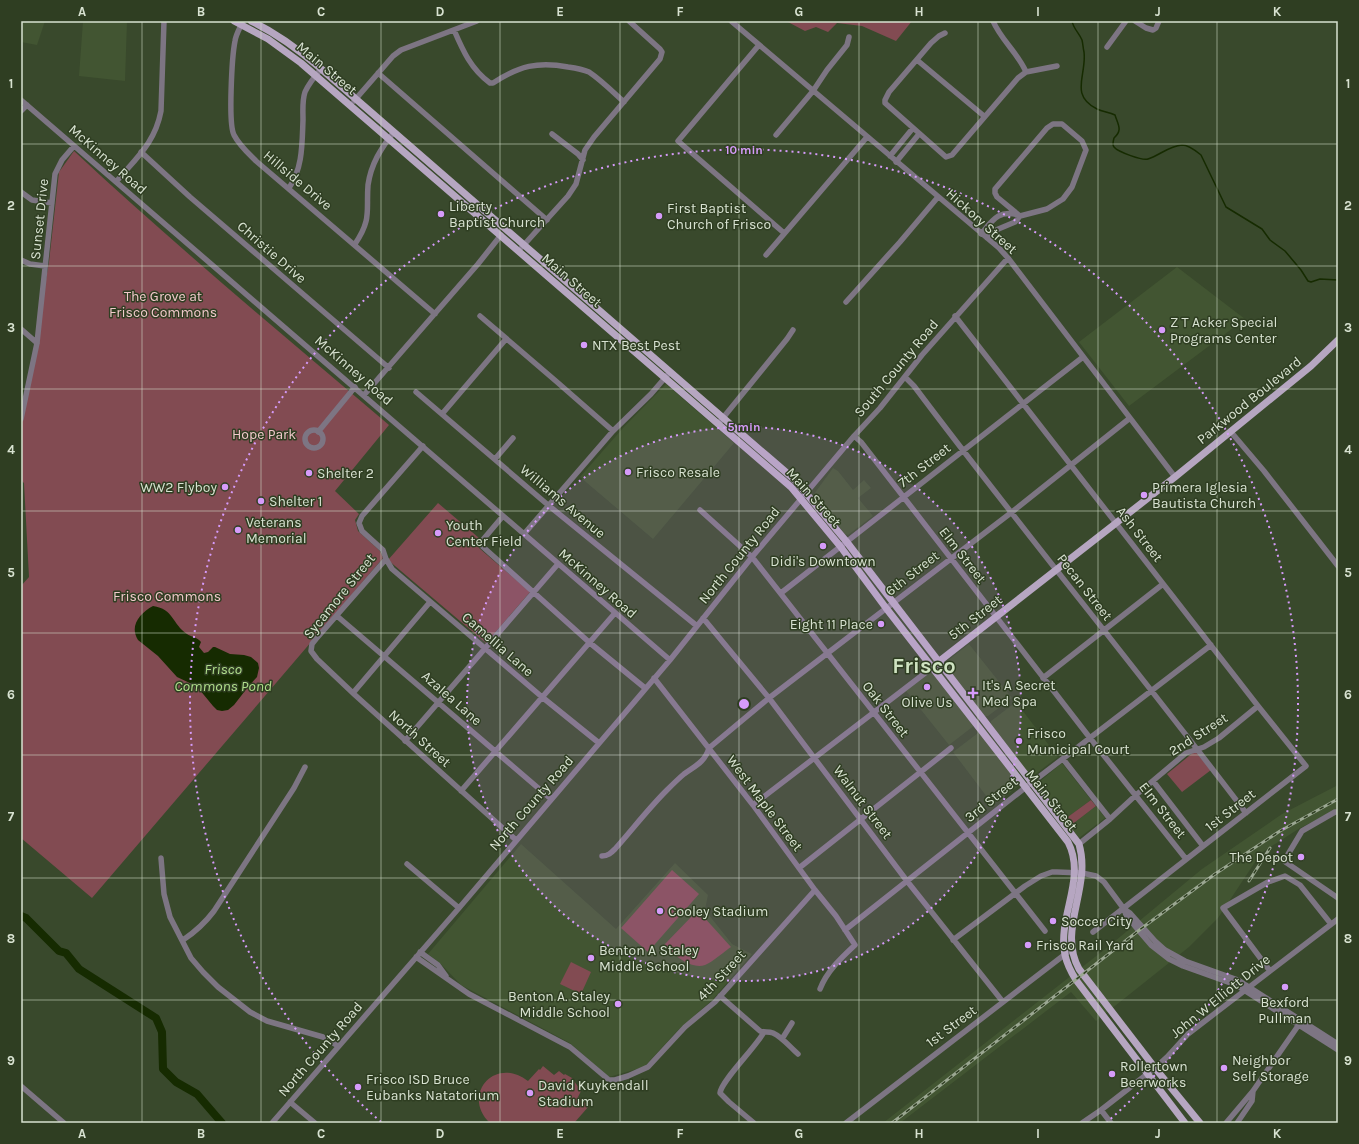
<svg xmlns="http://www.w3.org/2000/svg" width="1359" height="1144" font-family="Karla,sans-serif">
  <rect width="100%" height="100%" fill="#39492c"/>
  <path fill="#425532" d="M21,21H45L37,45L21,42Z
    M83,21H127L125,81L79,76Z
    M1177,267L1245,319L1129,406L1079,342Z
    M666,384L734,443L653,539L580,477L623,428Z
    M833,468L838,471L853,490L864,480L871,488L858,498L873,516L848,535L845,534L814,494Z
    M969,644L1012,698L988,716H984L945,665L946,662Z
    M930,673L935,674L975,725L949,745L906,691Z
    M1016,702L1058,757L1033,776H1030L991,726V721Z
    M978,733H980L1020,785L993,805L953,752Z
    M1062,763L1091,800L1065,819L1038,783Z
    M1338,785V809L1300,828L1261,853L1218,918L1189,947L1096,1021L1071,992L900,1123H883L1109,946L1202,869L1282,814Z
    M1096,806L1105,818L1079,838L1070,826Z
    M521,844L616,929L675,863L708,895L705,910L732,944L752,954L713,999L678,1030L644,1067L609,1077L570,1043L461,985L440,963L428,954Z"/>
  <path fill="#824b52" d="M786,21H912L896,41L862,26L837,23L828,32L816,27L805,31Z
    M74,151C176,246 283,335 389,425L335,491L359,514L355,520L358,531L380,551L383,558L92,898L21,838V586L29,577L24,483L21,480V421L49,262L59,172Z
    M438,503L479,538V548L530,592L486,643L388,560Z
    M1195,751L1211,770L1182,792L1167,774Z
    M1091,800L1096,806L1070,826L1065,819Z
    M672,870L699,894L648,952L621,928Z
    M694,914L702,915L731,947C725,951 711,963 705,965C691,970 673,954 664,945Z
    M571,962L591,972L581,994L560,984Z
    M543,1066L554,1075L559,1071L564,1075L565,1074L572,1078L581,1091L578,1097L589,1106L575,1122L576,1123H490C461,1096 494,1055 528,1081L539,1069L540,1070Z"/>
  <path fill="#162b01" d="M153,606C174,609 172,624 187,634C191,637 197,637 201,642L199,647L204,653L208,652L213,647H215L230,654L244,655L251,657L258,663L259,668L257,677L248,687L234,705L228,710L222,711L217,710L213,706L199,689L194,685L177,677L158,656L138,640C129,626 140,613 153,606Z"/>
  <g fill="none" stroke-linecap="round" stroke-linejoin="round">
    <path stroke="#162b01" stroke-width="1.5" d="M1072,21C1073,28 1079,33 1082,40C1083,44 1083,48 1084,52C1087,75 1069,95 1097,109C1103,112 1109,112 1115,115C1118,125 1123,130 1114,138C1113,142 1112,145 1114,147C1118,152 1143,161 1148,159C1160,155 1169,146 1182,145C1189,145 1196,151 1201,155L1226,207L1262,229L1270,240L1285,251L1301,270L1308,281L1311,282L1320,279L1338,280"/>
    <path stroke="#162b01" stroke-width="8" d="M21,916L26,918L59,951L66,953L79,969L156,1018L162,1032L163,1069L176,1082L197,1094L222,1123"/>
    <path stroke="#7d7583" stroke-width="5.5" d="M243,21C240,28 236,34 235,41C232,56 228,124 234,135C239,145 248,153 256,161L435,314
      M731,21L999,248L1008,258L1175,477
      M993,21C1001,40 1018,53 1026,72
      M1135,21L1146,28L1153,30L1156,28L1159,21
      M454,30C463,51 471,69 490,83H493C519,66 538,61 568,67C575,68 582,69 589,72C601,80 613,92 624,102
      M945,33L939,36L931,43L889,92L885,100V103L946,157L952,155L1018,78L1026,72L1057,66
      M759,45L678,141L784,233
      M1107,47L1126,21
      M917,60L984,116
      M378,73L547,220
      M21,100L670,660
      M354,101L393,56L401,50L477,21
      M21,111L27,105
      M552,134L578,154L583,160
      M776,135L813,91L827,70L847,45L849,37
      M141,152L190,197L389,368
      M890,156L913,128
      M896,162L919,134
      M116,182C136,158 155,143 161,111L164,21
      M289,188C303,168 302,143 303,120C303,110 302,101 305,92C309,83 315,76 321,69
      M21,192L32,200L52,203
      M981,234C992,221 999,209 1018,215
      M987,238L996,230L1015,222L1020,216L1047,209L1063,199L1072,187L1086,150L1082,141L1062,124H1053L1047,128L995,189V193L997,197L1020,216
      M355,244C372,219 366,211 368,185C371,164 381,148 394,132
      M522,247L568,196L576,184L585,150L594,137L660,59L662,52L660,49L629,21
      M766,255L867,137
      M21,260L30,264L45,266
      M846,302L900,242L938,197
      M480,316L557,382L613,431
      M955,316L1258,706L1306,766L1093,932
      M21,329L37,343
      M905,377L914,386C1022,530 1137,669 1246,813
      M416,392L548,505L697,626
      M364,395L478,264L501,235
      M442,414L506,339
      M21,419L37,343L55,174L62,160L74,146
      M718,424L787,339L793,330
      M305 439a9 9 0 1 1 18 0a9 9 0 1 1-18 0Z
      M318,432L355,387
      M1231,432L1264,471L1338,566
      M854,436L861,442L1090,738L1186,859
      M423,446L362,516L359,523L362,531L383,550L386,559L316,639L312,644L311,651L317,659L355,695L516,840
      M495,459L513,438
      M700,510L752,557L1045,931
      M503,516L481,542L482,546L590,643L645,688
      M524,534L613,431L651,394L670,372
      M386,559L392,569L542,697L599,743
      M781,593L1083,357
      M337,616L551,799
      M703,618L769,698L907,881L1003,1002
      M654,678L753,805L815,890L836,916L855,945C841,958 827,971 820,989
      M1043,678L1163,584
      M353,693L430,602
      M405,741L558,564
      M1063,759L1110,819
      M1153,781L1203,846
      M461,791L615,613
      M753,805L933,667
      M1338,812H1335L1302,831L1284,861L1338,898
      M1079,844L1110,819L1136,795L1186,753L1204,747L1219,738L1258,706
      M602,856C608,856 611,853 615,849C632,830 648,809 666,791C672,785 678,779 684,774C695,766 705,762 709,748L769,698L1012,512L1130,418
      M161,858L164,894L170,917L191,958L203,972L218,987L250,1012L267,1021L323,1037L338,1046
      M407,864L459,908
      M799,868L951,748
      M1124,909L1126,915L1139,931L1151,945L1169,959L1183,966L1236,985L1338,1050
      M845,930L1026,787L1211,645
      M183,940C195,932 205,923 214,911L294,788L305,767
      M953,940L1025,886L1041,876L1052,872H1057L1082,873L1096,876L1104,882L1124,909L1130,913L1155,941L1165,950L1185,961L1238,980L1338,1044
      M420,952L438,965L446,976
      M416,957L469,994L570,1047L609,1080H615L628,1076L648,1067L685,1027L715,1002L815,890
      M1270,971L1223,908L1268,882L1285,876L1300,885L1331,924
      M720,996L760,1031C765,1033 768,1031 773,1033C782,1037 790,1047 798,1054
      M782,1039L792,1023
      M21,1086L64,1123
      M290,1102L315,1123
      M1101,1110L1111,1123
      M272,1123L459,908L670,660L752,557L854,436L880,408L922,355L1008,258
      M754,1123L729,1102L720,1093C721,1081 756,1047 764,1032
      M846,1123L1068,952
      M1082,1123L1101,1110L1155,1068L1167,1057L1188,1034L1338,919
      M1226,1123L1253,1091L1300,1023
      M1237,1123L1252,1101L1253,1091"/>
    <path stroke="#b6a6c1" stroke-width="7" d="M234,21L268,39L301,63L791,487L840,546L886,608L1068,842C1087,879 1057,916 1065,955C1067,964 1071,972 1076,980L1185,1123
      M251,21C276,33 298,49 319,67L766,455L795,480L846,541L1079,844C1092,888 1057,929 1079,969L1155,1068L1200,1123
      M937,663L1175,477L1311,366L1338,340"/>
    <g stroke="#9ba792" stroke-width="3">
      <path id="rail" d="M1249,881L1270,848
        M892,1123L1142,928L1215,874L1280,831L1338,799"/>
    </g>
    <use href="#rail" stroke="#2f3e22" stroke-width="1.5" stroke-dasharray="4.5" stroke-linecap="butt"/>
  </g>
  <path fill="none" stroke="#d8e2d1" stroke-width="1" stroke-opacity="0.55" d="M142,21V1123M261,21V1123M381,21V1123M500,21V1123M620,21V1123M739,21V1123M859,21V1123M978,21V1123M1098,21V1123M1217,21V1123M21,144H1338M21,266H1338M21,389H1338M21,511H1338M21,633H1338M21,755H1338M21,878H1338M21,1000H1338"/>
  <circle cx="744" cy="704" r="277" fill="#d69bfa" fill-opacity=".12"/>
  <g fill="none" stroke="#d69bfa" stroke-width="2" stroke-dasharray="2 4">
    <circle cx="744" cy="704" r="277"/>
    <path d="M381 1122A554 554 0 1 1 1107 1122"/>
  </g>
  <g fill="#d69bfa" stroke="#2f3e22" stroke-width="1.5">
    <circle cx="441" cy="214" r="4"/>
    <circle cx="659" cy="216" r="4"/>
    <circle cx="1162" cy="330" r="4"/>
    <circle cx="584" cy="345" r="4"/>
    <circle cx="628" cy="472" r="4"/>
    <circle cx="309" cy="473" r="4"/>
    <circle cx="225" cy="487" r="4"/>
    <circle cx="1144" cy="495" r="4"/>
    <circle cx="261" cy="501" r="4"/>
    <circle cx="238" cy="530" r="4"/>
    <circle cx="438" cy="533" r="4"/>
    <circle cx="823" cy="546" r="4"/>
    <circle cx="881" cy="624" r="4"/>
    <circle cx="927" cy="687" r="4"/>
    <path d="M971 687h4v4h4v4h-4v4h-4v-4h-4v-4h4z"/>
    <circle cx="1019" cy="741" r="4"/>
    <circle cx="1301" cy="857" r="4"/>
    <circle cx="660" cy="911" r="4"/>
    <circle cx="1053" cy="921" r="4"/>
    <circle cx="1028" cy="945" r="4"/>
    <circle cx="591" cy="958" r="4"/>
    <circle cx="1285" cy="987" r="4"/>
    <circle cx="618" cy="1004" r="4"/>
    <circle cx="1224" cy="1068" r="4"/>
    <circle cx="1112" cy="1074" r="4"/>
    <circle cx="358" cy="1087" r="4"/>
    <circle cx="530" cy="1093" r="4"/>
  </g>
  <g text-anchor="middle" stroke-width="3" stroke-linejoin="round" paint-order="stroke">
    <g font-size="14" fill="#d8e2d1" stroke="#2f3e22">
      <text transform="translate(327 68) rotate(40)" y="5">Main Street</text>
      <text transform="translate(108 159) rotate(41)" y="5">McKinney Road</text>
      <text transform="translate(298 180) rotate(40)" y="5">Hillside Drive</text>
      <text transform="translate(39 219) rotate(-84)" y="5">Sunset Drive</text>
      <text transform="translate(982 221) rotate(42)" y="5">Hickory Street</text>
      <text transform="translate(272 252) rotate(41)" y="5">Christie Drive</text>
      <text transform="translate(572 280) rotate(41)" y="5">Main Street</text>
      <text transform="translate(896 368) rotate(-50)" y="5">South County Road</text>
      <text transform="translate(354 370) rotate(41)" y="5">McKinney Road</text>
      <text transform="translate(1249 400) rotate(-39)" y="5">Parkwood Boulevard</text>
      <text transform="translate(924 465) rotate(-38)" y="5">7th Street</text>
      <text transform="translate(814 497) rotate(48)" y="5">Main Street</text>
      <text transform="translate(563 501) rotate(40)" y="5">Williams Avenue</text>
      <text transform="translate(1140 534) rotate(52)" y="5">Ash Street</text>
      <text transform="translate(739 555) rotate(-51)" y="5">North County Road</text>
      <text transform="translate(963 555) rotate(52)" y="5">Elm Street</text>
      <text transform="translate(912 573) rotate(-38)" y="5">6th Street</text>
      <text transform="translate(598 583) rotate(41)" y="5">McKinney Road</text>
      <text transform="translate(1085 587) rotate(52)" y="5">Pecan Street</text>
      <text transform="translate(339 596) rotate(-51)" y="5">Sycamore Street</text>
      <text transform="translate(975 617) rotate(-38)" y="5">5th Street</text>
      <text transform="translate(498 644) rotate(41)" y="5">Camellia Lane</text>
      <text transform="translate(452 698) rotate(41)" y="5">Azalea Lane</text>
      <text transform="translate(886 709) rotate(52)" y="5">Oak Street</text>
      <text transform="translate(1198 734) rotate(-33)" y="5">2nd Street</text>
      <text transform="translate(420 738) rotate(42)" y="5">North Street</text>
      <text transform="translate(991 799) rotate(-39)" y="5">3rd Street</text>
      <text transform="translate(1052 800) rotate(52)" y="5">Main Street</text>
      <text transform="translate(863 802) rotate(53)" y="5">Walnut Street</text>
      <text transform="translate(531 803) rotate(-49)" y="5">North County Road</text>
      <text transform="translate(765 803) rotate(53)" y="5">West Maple Street</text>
      <text transform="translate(1163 810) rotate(52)" y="5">Elm Street</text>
      <text transform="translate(1230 810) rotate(-38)" y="5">1st Street</text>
      <text transform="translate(721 975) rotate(-47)" y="5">4th Street</text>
      <text transform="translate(1220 996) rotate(-39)" y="5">John W Elliott Drive</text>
      <text transform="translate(951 1026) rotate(-37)" y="5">1st Street</text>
      <text transform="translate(320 1049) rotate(-49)" y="5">North County Road</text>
    </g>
    <g font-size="14" fill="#d8e2d1" stroke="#2f3e22" text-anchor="start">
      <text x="449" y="211">Liberty<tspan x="449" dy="16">Baptist Church</tspan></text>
      <text x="667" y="213">First Baptist<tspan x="667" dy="16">Church of Frisco</tspan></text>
      <text x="1170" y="327">Z T Acker Special<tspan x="1170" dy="16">Programs Center</tspan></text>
      <text x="592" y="350">NTX Best Pest</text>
      <text x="636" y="477">Frisco Resale</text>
      <text x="317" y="478">Shelter 2</text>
      <text x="217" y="492" text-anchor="end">WW2 Flyboy</text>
      <text x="1152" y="492">Primera Iglesia<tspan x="1152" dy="16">Bautista Church</tspan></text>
      <text x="269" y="506">Shelter 1</text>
      <text x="246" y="527">Veterans<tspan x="246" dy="16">Memorial</tspan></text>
      <text x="446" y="530">Youth<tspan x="446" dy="16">Center Field</tspan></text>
      <text x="823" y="566" text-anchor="middle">Didi's Downtown</text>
      <text x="873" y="629" text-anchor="end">Eight 11 Place</text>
      <text x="982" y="690">It's A Secret<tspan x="982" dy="16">Med Spa</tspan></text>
      <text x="927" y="707" text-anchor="middle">Olive Us</text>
      <text x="1027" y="738">Frisco<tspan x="1027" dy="16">Municipal Court</tspan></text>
      <text x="1293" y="862" text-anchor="end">The Depot</text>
      <text x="668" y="916">Cooley Stadium</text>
      <text x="1061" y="926">Soccer City</text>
      <text x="1036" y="950">Frisco Rail Yard</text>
      <text x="599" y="955">Benton A Staley<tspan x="599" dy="16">Middle School</tspan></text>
      <text x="610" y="1001" text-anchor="end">Benton A. Staley<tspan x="610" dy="16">Middle School</tspan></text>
      <text x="1285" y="1007" text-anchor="middle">Bexford<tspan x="1285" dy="16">Pullman</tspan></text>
      <text x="1232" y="1065">Neighbor<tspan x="1232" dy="16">Self Storage</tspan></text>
      <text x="1120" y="1071">Rollertown<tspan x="1120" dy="16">Beerworks</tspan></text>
      <text x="366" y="1084">Frisco ISD Bruce<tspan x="366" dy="16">Eubanks Natatorium</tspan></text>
      <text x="538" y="1090">David Kuykendall<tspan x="538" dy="16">Stadium</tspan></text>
    </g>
    <g font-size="14" fill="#f3c9cc" stroke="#2f3e22">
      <text x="163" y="301">The Grove at<tspan x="163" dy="16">Frisco Commons</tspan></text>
      <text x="264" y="439">Hope Park</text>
      <text x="167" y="601">Frisco Commons</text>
    </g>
    <g font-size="15" font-style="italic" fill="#b1df8c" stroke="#2f3e22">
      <text x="223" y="674">Frisco<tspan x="223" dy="17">Commons Pond</tspan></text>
    </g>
    <g font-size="22" font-weight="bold" fill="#cfe3c1" stroke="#2f3e22">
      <text x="924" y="673">Frisco</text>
    </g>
  </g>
  <circle cx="744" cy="704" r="6" fill="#d69bfa" stroke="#2f3e22" stroke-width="2"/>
  <g font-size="12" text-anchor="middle" font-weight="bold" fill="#d69bfa" stroke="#2f3e22" stroke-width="3" stroke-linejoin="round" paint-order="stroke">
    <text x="744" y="154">10 min</text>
    <text x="744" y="431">5 min</text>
  </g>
  <rect width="1359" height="1144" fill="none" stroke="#2f3e22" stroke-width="44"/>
  <rect x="22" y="22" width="1315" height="1100" fill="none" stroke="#d8e2d1" stroke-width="1.5"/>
  <g font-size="13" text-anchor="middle" font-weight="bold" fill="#d8e2d1">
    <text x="82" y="16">A</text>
    <text x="201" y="16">B</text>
    <text x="321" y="16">C</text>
    <text x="440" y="16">D</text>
    <text x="560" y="16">E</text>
    <text x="680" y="16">F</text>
    <text x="799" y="16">G</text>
    <text x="919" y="16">H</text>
    <text x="1038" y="16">I</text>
    <text x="1158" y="16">J</text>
    <text x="1277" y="16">K</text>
    <text x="11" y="88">1</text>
    <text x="1348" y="88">1</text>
    <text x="11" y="210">2</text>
    <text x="1348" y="210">2</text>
    <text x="11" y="332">3</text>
    <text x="1348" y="332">3</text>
    <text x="11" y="454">4</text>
    <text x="1348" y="454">4</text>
    <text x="11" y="577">5</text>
    <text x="1348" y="577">5</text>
    <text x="11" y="699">6</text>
    <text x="1348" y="699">6</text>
    <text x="11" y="821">7</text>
    <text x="1348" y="821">7</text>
    <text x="11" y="943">8</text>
    <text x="1348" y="943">8</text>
    <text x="11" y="1065">9</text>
    <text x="1348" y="1065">9</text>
    <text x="82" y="1138">A</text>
    <text x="201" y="1138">B</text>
    <text x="321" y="1138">C</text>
    <text x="440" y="1138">D</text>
    <text x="560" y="1138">E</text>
    <text x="680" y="1138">F</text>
    <text x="799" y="1138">G</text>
    <text x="919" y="1138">H</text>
    <text x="1038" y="1138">I</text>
    <text x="1158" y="1138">J</text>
    <text x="1277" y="1138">K</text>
  </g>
</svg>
